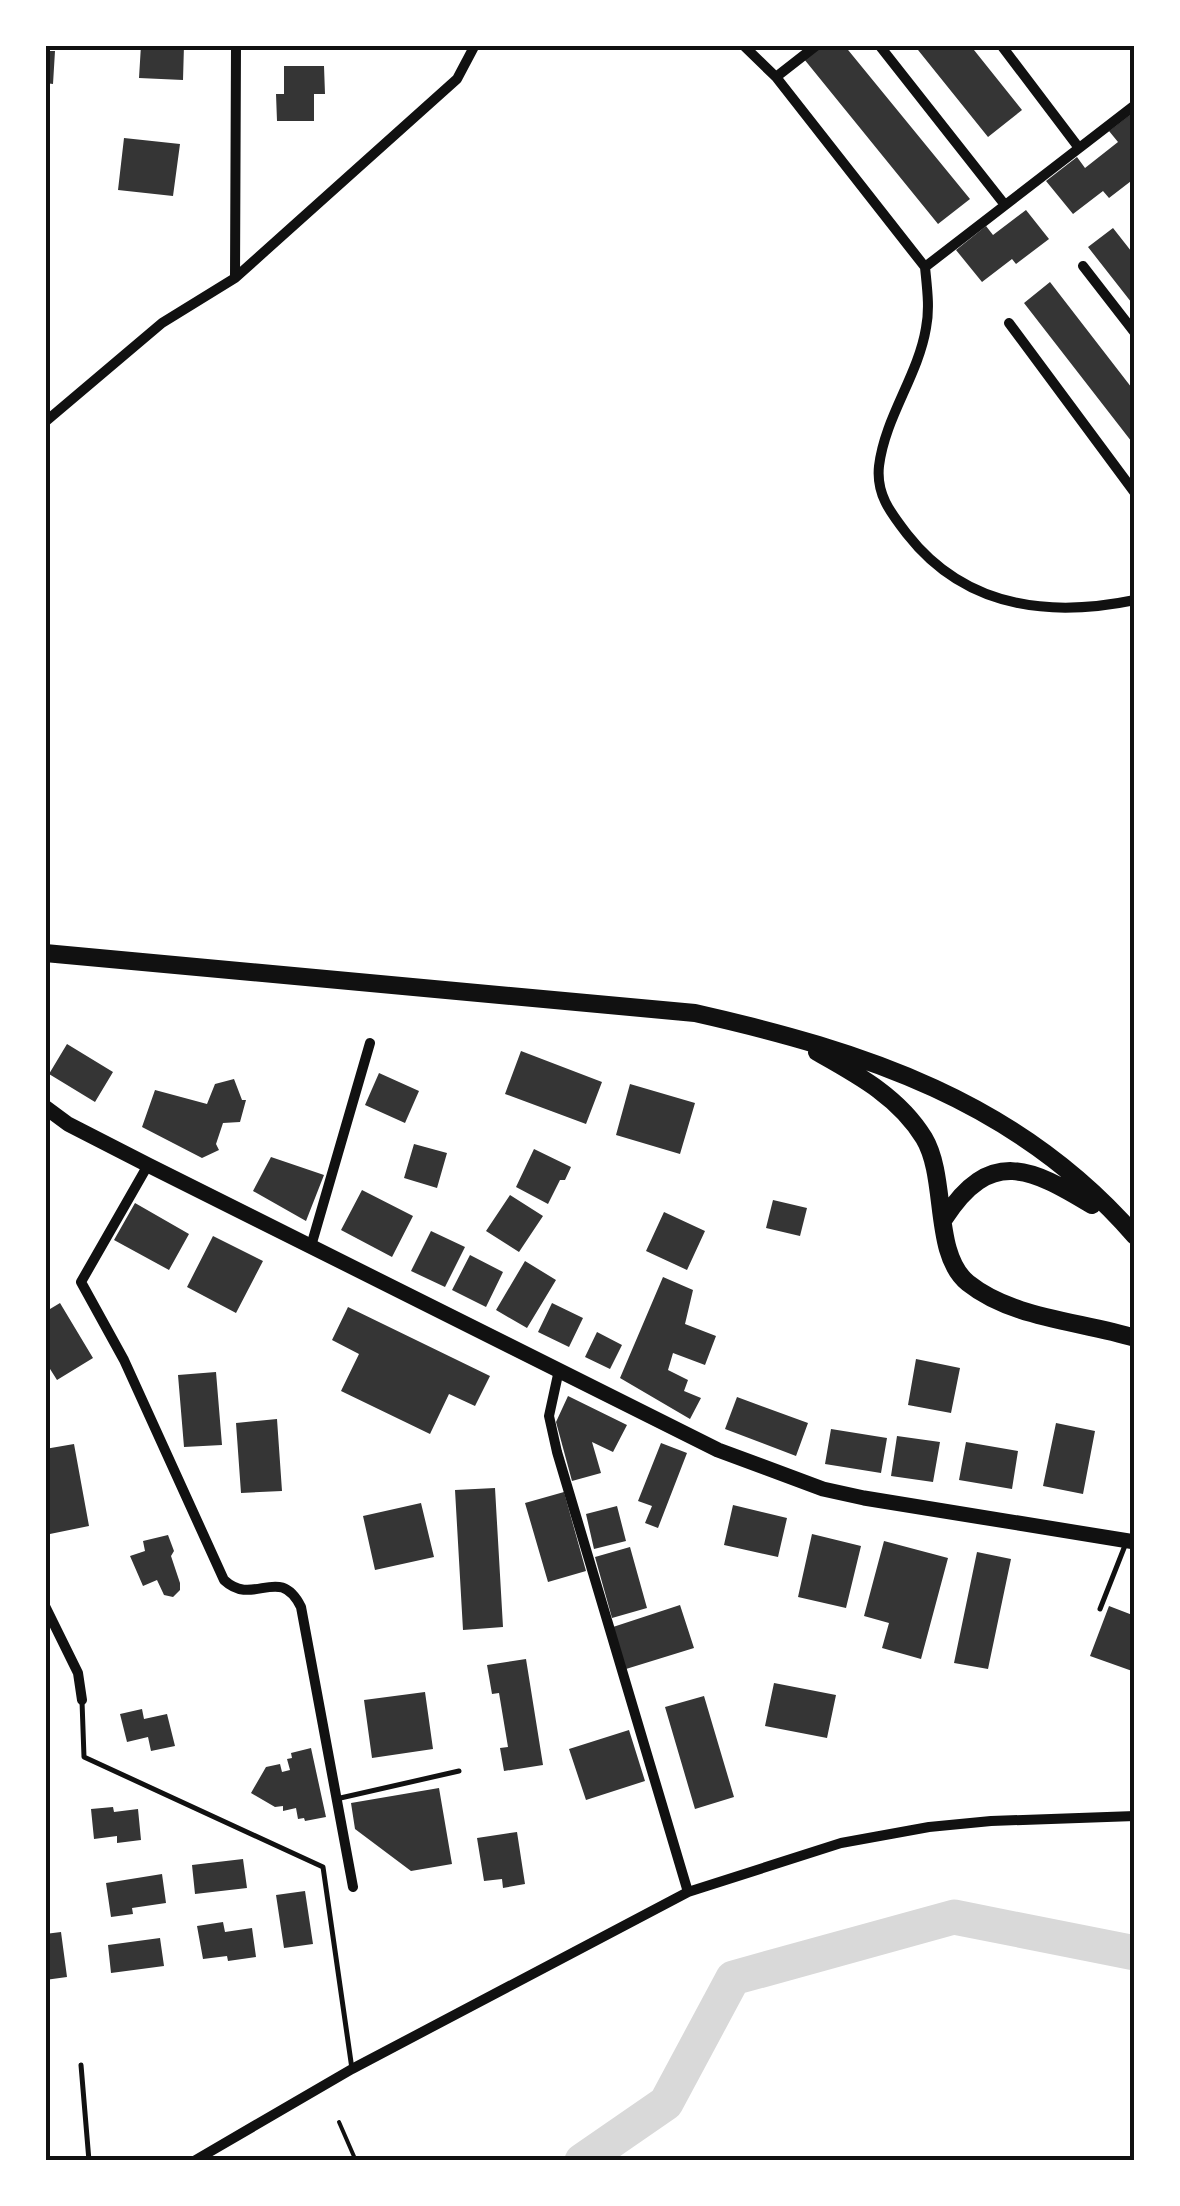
<svg xmlns="http://www.w3.org/2000/svg" width="1180" height="2206" font-family="'Noto Sans',sans-serif">
  <rect width="100%" height="100%" fill="#fff"/>
  <g fill="none" stroke-linecap="round" stroke-linejoin="round">
    <path stroke="#d9d9d9" stroke-width="35" d="M582,2161L666,2103L733,1978L954,1917L1135,1953"/>
  </g>
  <path fill="#353535" d="M141,45H184L183,80L139,78Z
    M822,45H844L970,199L938,224L804,59Z
    M914,45H970L1022,110L988,137Z
    M45,51H55L53,84L45,83Z
    M284,66H324L325,94H314V121H277L276,94H284Z
    M1135,111V178L1109,198L1103,191L1073,214L1046,181L1077,157L1085,168L1118,142L1109,131Z
    M124,138L180,144L173,196L118,190Z
    M1026,210L1049,239L1016,264L1012,259L982,282L956,250L986,226L993,235Z
    M1113,228L1135,256V307L1088,247Z
    M1050,282L1135,392V446L1024,303Z
    M67,1044L113,1072L95,1102L49,1074Z
    M521,1051L602,1082L586,1124L505,1094Z
    M379,1073L419,1091L405,1123L365,1105Z
    M234,1079L242,1100H246L240,1122L223,1123L216,1144L219,1150L202,1158L142,1127L155,1090L207,1104L215,1084Z
    M630,1084L695,1103L680,1154L616,1135Z
    M414,1144L447,1153L437,1188L404,1178Z
    M534,1149L571,1167L565,1180H560L548,1204L516,1187Z
    M271,1157L324,1175L306,1221L253,1191Z
    M362,1190L413,1216L392,1257L341,1230Z
    M510,1195L543,1216L519,1252L486,1231Z
    M773,1200L807,1208L800,1236L766,1228Z
    M135,1203L189,1234L169,1270L114,1240Z
    M664,1212L705,1231L687,1270L646,1251Z
    M431,1231L465,1247L445,1287L411,1271Z
    M213,1236L263,1261L236,1313L187,1287Z
    M470,1255L503,1272L486,1307L452,1290Z
    M525,1261L556,1280L527,1328L496,1310Z
    M663,1277L693,1290L685,1324L716,1336L705,1365L673,1353L668,1370L688,1380L684,1391L701,1398L690,1419L620,1378Z
    M60,1303L93,1358L57,1380L45,1361V1312Z
    M552,1303L583,1318L569,1347L538,1332Z
    M348,1307L490,1376L475,1406L449,1394L430,1434L341,1391L359,1354L332,1340Z
    M597,1332L622,1345L610,1369L585,1357Z
    M916,1359L960,1368L951,1413L908,1405Z
    M216,1372L222,1445L184,1447L178,1375Z
    M568,1396L627,1425L613,1452L592,1442L601,1473L572,1481L556,1422Z
    M737,1397L808,1423L796,1456L725,1429Z
    M277,1419L282,1491L241,1493L236,1423Z
    M1056,1423L1095,1431L1083,1494L1043,1486Z
    M831,1429L887,1438L881,1473L825,1464Z
    M897,1436L940,1442L933,1482L891,1476Z
    M966,1442L1018,1451L1012,1489L959,1480Z
    M661,1443L687,1453L658,1528L645,1523L652,1506L638,1501Z
    M74,1444L89,1526L45,1535V1449Z
    M495,1488L503,1627L463,1630L455,1490Z
    M564,1492L586,1571L548,1582L525,1503Z
    M421,1503L434,1557L375,1570L363,1516Z
    M733,1505L787,1518L778,1557L724,1545Z
    M617,1506L626,1541L594,1549L586,1514Z
    M812,1534L861,1546L846,1608L798,1597Z
    M168,1535L174,1551L171,1556L180,1583V1590L173,1597L164,1595L157,1580L143,1586L130,1556L145,1551L143,1541Z
    M884,1541L948,1558L921,1659L882,1648L889,1623L864,1616Z
    M630,1547L647,1608L612,1618L595,1557Z
    M977,1552L1011,1559L988,1669L954,1663Z
    M680,1605L694,1648L626,1669L613,1627Z
    M1109,1606L1135,1616V1672L1090,1656Z
    M526,1659L543,1765L504,1771L500,1748L508,1747L499,1693L492,1694L487,1665Z
    M774,1683L836,1695L827,1738L765,1726Z
    M425,1692L433,1749L372,1758L364,1700Z
    M704,1696L734,1797L695,1809L665,1707Z
    M142,1709L144,1719L167,1714L175,1746L151,1751L148,1737L127,1742L120,1714Z
    M629,1730L645,1781L586,1800L569,1749Z
    M311,1748L326,1817L305,1821L304,1818L298,1819L296,1808L283,1811V1806L275,1807L251,1793L266,1767L280,1764L282,1772L290,1770L287,1759L292,1758L291,1753Z
    M439,1788L452,1864L411,1871L355,1829L351,1803Z
    M113,1807L114,1812L138,1809L141,1840L117,1843V1836L94,1839L91,1809Z
    M517,1832L525,1884L503,1888L502,1879L484,1881L477,1838Z
    M243,1859L247,1888L195,1894L192,1865Z
    M162,1874L166,1903L132,1908L133,1914L111,1917L106,1883Z
    M305,1891L313,1944L284,1948L276,1895Z
    M223,1922L225,1932L252,1928L256,1957L228,1961L227,1956L203,1959L197,1926Z
    M61,1932L67,1977L45,1980V1934Z
    M160,1938L164,1966L111,1973L108,1945Z"/>
  <g fill="none" stroke-linecap="round" stroke-linejoin="round">
    <path stroke="#111" stroke-width="4" d="M339,2122L356,2161"/>
    <path stroke="#111" stroke-width="5" d="M1100,1609L1126,1543
      M82,1701L84,1757L323,1867L352,2069
      M336,1799L459,1771
      M81,2065L89,2161"/>
    <path stroke="#111" stroke-width="10" d="M743,45L776,77L925,267C927,288 930,308 926,328C918,376 885,417 879,466C876,494 890,512 907,534C964,607 1048,618 1135,600
      M879,45L1005,205
      M1001,45L1079,148
      M776,77L817,45
      M1083,266L1135,333
      M925,267L1135,105
      M235,278L236,45
      M1009,323L1135,493
      M45,422L162,323L235,278L457,79L475,45
      M148,1165L81,1282L124,1360L224,1580C254,1608 279,1563 301,1607L353,1887
      M311,1246L370,1043
      M559,1370L549,1416L557,1452L688,1892
      M45,1606L78,1673L82,1700
      M194,2161L352,2069L688,1892L841,1843L929,1827L991,1821L1135,1816"/>
    <path stroke="#111" stroke-width="15" d="M45,1107L68,1124L148,1165L718,1450L823,1489L864,1498L1135,1542"/>
    <path stroke="#111" stroke-width="18" d="M45,953L695,1013C863,1051 1018,1101 1135,1236
      M817,1052C858,1075 899,1097 924,1138C948,1178 932,1254 968,1283C1013,1319 1081,1321 1135,1338
      M944,1219C990,1147 1031,1168 1092,1205"/>
  </g>
  <rect width="1180" height="2206" fill="none" stroke="#ffffff" stroke-width="95"/>
  <rect x="48" y="48" width="1084" height="2110" fill="none" stroke="#111" stroke-width="4"/>
</svg>
